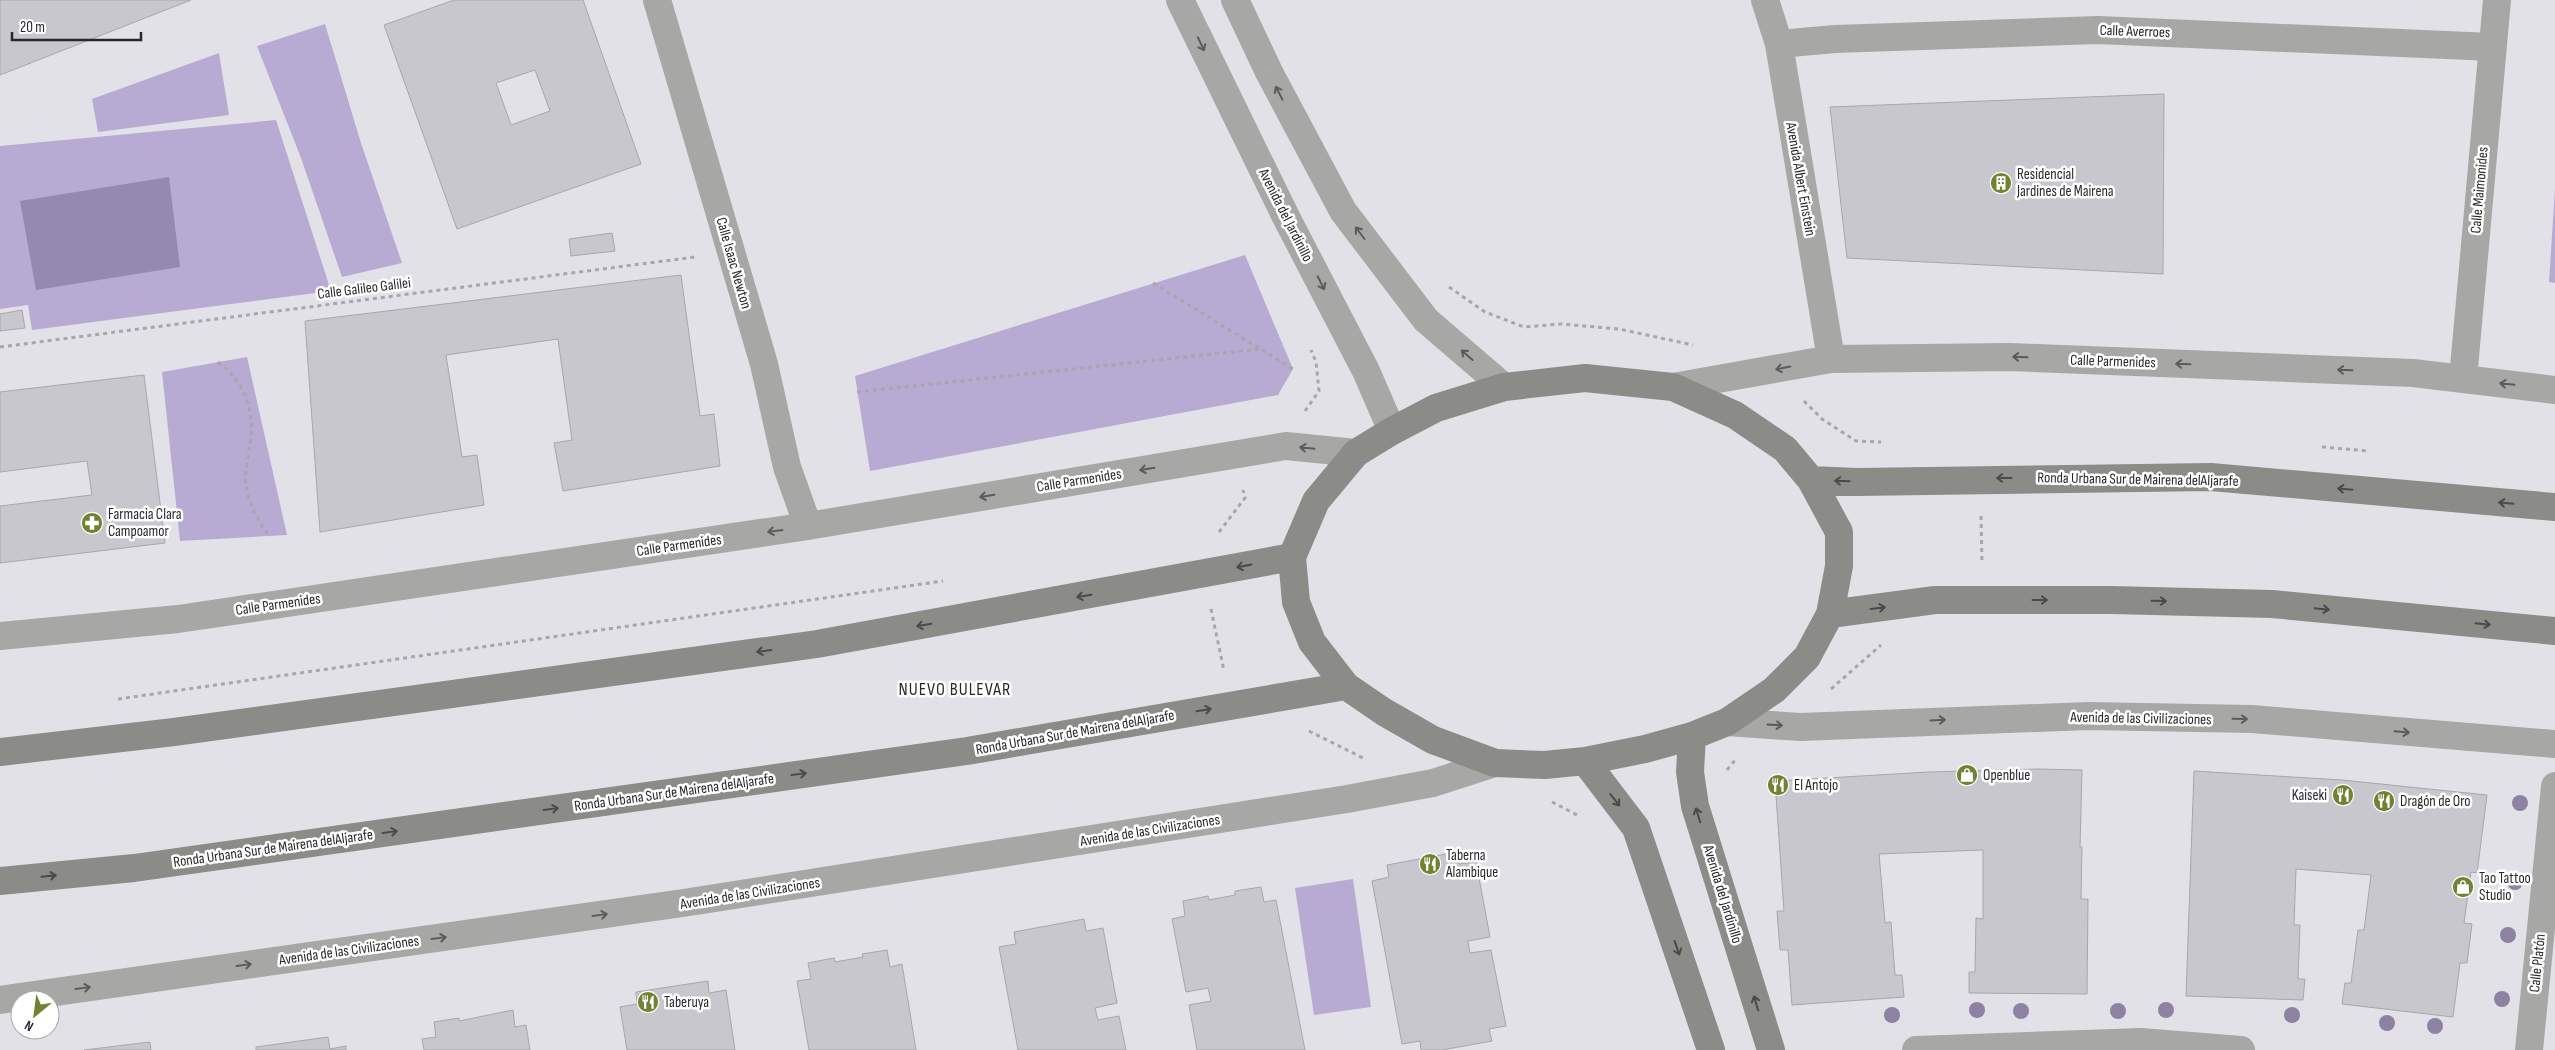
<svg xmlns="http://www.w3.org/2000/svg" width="2555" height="1050" font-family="'Sofia Sans Condensed',sans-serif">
  <rect width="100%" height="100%" fill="#e3e1e8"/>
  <path fill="#b8abd3" d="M325,24L361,143L402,263L342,277L301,158L257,46Z
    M219,53L229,115L98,132L92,99Z
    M276,120L331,291L32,330L28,305L0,309V146Z
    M2555,189V283L2549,282Z
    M1245,255L1293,369L1278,395L870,471L855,376Z
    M247,357L287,535L180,541L162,372Z
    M1353,879L1371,1007L1314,1015L1295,888Z"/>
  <path fill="#9588b1" d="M169,177L180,267L36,290L20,201Z"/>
  <path fill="#c9c7ce" stroke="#a8a6ad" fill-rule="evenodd" d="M0,0H191L0,75Z
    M454,0H583L641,164L457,229L384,25ZM535,70L550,111L511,125L496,83Z
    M2164,94L2163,274L1847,258L1830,107Z
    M612,233L615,251L571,256L569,239Z
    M681,275L700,416L714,414L720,466L563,491L554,443L572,440L558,339L446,355L462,457L477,455L484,505L320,532L305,321Z
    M22,310L25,328L0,331V314Z
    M144,375L165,543L0,563V506L92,495L87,461L0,472V392Z
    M2038,769L2082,770L2080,847H2082L2081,899H2088L2087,994L1969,993V972H1975L1976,918L1983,919V850L1879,854L1885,923L1891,922L1895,975H1902L1904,997L1792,1005L1788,950H1780L1777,911H1784L1775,781L1929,772Z
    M2194,771L2342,780L2487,795L2477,873L2471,872L2464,923L2472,924L2467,963H2460L2453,1017L2342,1004L2345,983H2351L2358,930H2364L2371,875L2296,869L2294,925H2300L2298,979H2305L2303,1000L2186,996Z
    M1457,852L1459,864L1476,862L1490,937L1468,941L1470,953L1491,950L1506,1026L1489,1029L1492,1041L1442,1050H1421L1420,1041L1402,1044L1372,881L1389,877L1387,865Z
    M1261,887L1264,902L1276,900L1305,1050H1197L1189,1005L1211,1001L1208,988L1186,992L1172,919L1185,916L1183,901L1208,896L1209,900L1235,895V891Z
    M1084,919L1086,931L1103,928L1117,1003L1095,1008L1098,1020L1119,1016L1126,1050H1018L999,947L1016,944L1014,932Z
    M887,950L890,967L902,964L916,1050H809L797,981L811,979L808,963L834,958L835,962L863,957L862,954Z
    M708,981L709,993L726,990L735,1050H627L620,1007L637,1004L636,992Z
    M513,1010L515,1027L526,1025L530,1050H424L422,1039L436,1037L434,1022L459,1018V1021Z
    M328,1037L330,1049L346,1046V1050H256V1047Z
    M150,1042L151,1050H84Z"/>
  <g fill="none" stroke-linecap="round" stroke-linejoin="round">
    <path stroke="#a8a6ac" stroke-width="3" stroke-dasharray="4 4" stroke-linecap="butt" d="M1153,283L1293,369
      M1449,287L1485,312L1524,327L1561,324L1619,329L1693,345
      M0,347L695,257
      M218,362C241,379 254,406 251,435C250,452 244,468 246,485C249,505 258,521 270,537
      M857,392L1260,349
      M1804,401L1822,419L1856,441L1881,442
      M1305,411L1319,391L1316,362L1311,350
      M2322,447L2368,451
      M1981,516L1982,564
      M1219,532L1245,498L1243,490
      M1211,609L1224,671
      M1831,689L1881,645
      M118,699L943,581
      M1309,731L1363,758
      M1727,770L1736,759
      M1552,802L1577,815"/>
    <path stroke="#a7a8a5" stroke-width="28" d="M657,0L764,364L787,467L808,526
      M1180,0L1286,217L1366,371L1392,431
      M1235,0L1269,72L1343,211L1426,320L1504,387
      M1765,0L1779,44L1831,359
      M1779,44L1835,39L2098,30L2492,47
      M2463,379L2497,0
      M1673,387L1831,359L2010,357L2413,373L2555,390
      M0,636L178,619L808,526L1286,446L1356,453
      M1727,722L1800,727L2088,716L2252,719L2555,744
      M0,1000L683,903L1347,799L1433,783L1495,763
      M1916,1050L2141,1042L2241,1050
      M2529,1050L2555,786"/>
    <path stroke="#8b8c88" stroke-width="28" d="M1585,378L1673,387L1735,415L1785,449L1811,480L1839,532V566L1830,614L1807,657L1774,690L1727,722L1692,736L1645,749L1585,761L1545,765L1495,763L1433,740L1384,712L1346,686L1312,642L1296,602L1292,557L1316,501L1356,453L1392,431L1436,408L1504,387Z
      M1811,480L1857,482L2211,477L2555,507
      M1830,614L1935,600H2111L2272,604L2555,631
      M1692,736L1690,772L1695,806L1771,1050
      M0,752L174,732L817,644L1292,557
      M1585,761L1636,828L1711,1050
      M0,881L134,868L967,751L1346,686"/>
  </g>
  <g fill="#8e82a3">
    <circle cx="2520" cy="803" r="8"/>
    <circle cx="2515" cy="882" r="8"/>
    <circle cx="2508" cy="935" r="8"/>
    <circle cx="2502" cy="999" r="8"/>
    <circle cx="1977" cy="1010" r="8"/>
    <circle cx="2166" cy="1010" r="8"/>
    <circle cx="2021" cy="1011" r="8"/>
    <circle cx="2118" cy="1011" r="8"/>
    <circle cx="1892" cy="1015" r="8"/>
    <circle cx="2292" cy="1015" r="8"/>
    <circle cx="2387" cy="1023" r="8"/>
    <circle cx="2435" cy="1026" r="8"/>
  </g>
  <defs><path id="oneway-shaft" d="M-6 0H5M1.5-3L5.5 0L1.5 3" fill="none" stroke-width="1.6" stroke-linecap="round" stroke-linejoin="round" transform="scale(1.25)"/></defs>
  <g stroke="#5b5b5b">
    <use href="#oneway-shaft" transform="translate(1201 44) rotate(65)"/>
    <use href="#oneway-shaft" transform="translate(1279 93) rotate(-118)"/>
    <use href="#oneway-shaft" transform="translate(1360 233) rotate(-127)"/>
    <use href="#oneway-shaft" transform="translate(1321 283) rotate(63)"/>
    <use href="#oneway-shaft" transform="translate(1467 355) rotate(-139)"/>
    <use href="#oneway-shaft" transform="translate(2020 357) rotate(-178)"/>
    <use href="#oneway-shaft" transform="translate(2183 364) rotate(-178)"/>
    <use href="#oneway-shaft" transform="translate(1783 368) rotate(169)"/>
    <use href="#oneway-shaft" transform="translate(2345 370) rotate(-178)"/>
    <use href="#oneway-shaft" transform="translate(2507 384) rotate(-174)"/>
    <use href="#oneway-shaft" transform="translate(1307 448) rotate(-174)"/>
    <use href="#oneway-shaft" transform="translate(1147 469) rotate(171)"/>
    <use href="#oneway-shaft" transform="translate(987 496) rotate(171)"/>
    <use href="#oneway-shaft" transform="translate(775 531) rotate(172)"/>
    <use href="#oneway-shaft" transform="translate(2240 719) rotate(1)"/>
    <use href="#oneway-shaft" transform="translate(1938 720) rotate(-3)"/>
    <use href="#oneway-shaft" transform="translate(1775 725) rotate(4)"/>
    <use href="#oneway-shaft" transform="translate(2402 732) rotate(5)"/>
    <use href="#oneway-shaft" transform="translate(600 915) rotate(-8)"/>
    <use href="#oneway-shaft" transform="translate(439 938) rotate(-8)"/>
    <use href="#oneway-shaft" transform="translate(244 965) rotate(-8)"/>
    <use href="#oneway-shaft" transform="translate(83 988) rotate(-8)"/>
  </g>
  <g stroke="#4b4a4b">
    <use href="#oneway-shaft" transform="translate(2004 478) rotate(180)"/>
    <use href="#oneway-shaft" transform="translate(1842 481) rotate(-178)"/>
    <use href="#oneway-shaft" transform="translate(2345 489) rotate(-175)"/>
    <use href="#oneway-shaft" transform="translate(2506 503) rotate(-175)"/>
    <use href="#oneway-shaft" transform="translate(1244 566) rotate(169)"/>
    <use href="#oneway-shaft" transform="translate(1084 596) rotate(170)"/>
    <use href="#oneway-shaft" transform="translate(2040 600)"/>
    <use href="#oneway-shaft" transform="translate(2159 601) rotate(1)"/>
    <use href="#oneway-shaft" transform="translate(1878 608) rotate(-7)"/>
    <use href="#oneway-shaft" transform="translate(2322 609) rotate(6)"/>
    <use href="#oneway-shaft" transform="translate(2483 624) rotate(6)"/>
    <use href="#oneway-shaft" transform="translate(924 625) rotate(170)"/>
    <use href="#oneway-shaft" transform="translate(764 651) rotate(172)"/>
    <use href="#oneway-shaft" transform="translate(1204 710) rotate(-10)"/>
    <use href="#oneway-shaft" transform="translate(799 774) rotate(-8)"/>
    <use href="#oneway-shaft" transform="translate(1615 800) rotate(52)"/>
    <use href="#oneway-shaft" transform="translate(551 809) rotate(-8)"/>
    <use href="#oneway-shaft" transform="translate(1698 815) rotate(-107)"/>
    <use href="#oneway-shaft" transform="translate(390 832) rotate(-8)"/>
    <use href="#oneway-shaft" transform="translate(49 876) rotate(-6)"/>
    <use href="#oneway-shaft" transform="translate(1677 948) rotate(71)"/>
    <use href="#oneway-shaft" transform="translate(1756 1003) rotate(-107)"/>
  </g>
  <defs>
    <g id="building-disc" transform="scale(1.125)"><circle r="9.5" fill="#708332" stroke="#fff"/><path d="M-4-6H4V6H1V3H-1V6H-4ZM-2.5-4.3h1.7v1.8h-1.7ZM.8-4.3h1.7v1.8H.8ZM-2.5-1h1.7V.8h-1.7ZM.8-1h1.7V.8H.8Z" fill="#fff"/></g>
    <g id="pharmacy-disc" transform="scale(1.125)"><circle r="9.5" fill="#708332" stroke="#fff"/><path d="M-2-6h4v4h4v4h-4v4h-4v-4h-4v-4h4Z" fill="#fff"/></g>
    <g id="shop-disc" transform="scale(1.125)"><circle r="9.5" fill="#708332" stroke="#fff"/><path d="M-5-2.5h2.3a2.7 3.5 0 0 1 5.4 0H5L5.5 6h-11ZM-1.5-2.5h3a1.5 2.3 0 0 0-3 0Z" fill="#fff"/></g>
    <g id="restaurant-disc" transform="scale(1.125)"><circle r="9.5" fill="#708332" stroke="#fff"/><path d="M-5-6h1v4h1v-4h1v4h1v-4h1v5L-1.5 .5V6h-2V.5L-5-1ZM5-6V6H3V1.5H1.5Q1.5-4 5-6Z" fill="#fff"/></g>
  </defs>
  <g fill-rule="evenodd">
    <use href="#building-disc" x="2001" y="183"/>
    <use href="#pharmacy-disc" x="92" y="523"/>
    <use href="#shop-disc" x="1967" y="775"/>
    <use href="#restaurant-disc" x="1778" y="785"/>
    <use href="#restaurant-disc" x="2343" y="795"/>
    <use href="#restaurant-disc" x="2384" y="801"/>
    <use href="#restaurant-disc" x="1430" y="864"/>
    <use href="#shop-disc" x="2463" y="887"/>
    <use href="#restaurant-disc" x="648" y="1002"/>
  </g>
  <g text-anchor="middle" stroke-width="5" stroke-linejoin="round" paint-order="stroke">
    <g font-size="15" fill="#28272a" stroke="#fff">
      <text transform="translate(2135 31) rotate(2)" y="5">Calle Averroes</text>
      <text transform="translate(1801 179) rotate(80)" y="5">Avenida Albert Einstein</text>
      <text transform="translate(2479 190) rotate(-85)" y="5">Calle Maimonides</text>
      <text transform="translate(1286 215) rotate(63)" y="5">Avenida del Jardinillo</text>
      <text transform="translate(734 263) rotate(74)" y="5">Calle Isaac Newton</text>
      <text transform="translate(364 288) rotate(-7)" y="5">Calle Galileo Galilei</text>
      <text transform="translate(2113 361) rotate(2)" y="5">Calle Parmenides</text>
      <text transform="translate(2138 479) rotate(1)" y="5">Ronda Urbana Sur de Mairena delAljarafe</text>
      <text transform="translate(1079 480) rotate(-9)" y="5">Calle Parmenides</text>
      <text transform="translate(679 545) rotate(-8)" y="5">Calle Parmenides</text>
      <text transform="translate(278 604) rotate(-8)" y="5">Calle Parmenides</text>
      <text transform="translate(2141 718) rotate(1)" y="5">Avenida de las Civilizaciones</text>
      <text transform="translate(1075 732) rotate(-10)" y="5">Ronda Urbana Sur de Mairena delAljarafe</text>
      <text transform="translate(674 792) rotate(-8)" y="5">Ronda Urbana Sur de Mairena delAljarafe</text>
      <text transform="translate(1150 830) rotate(-9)" y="5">Avenida de las Civilizaciones</text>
      <text transform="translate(273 848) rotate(-8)" y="5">Ronda Urbana Sur de Mairena delAljarafe</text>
      <text transform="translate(750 893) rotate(-9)" y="5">Avenida de las Civilizaciones</text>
      <text transform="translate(1723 894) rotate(73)" y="5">Avenida del Jardinillo</text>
      <text transform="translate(349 950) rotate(-8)" y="5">Avenida de las Civilizaciones</text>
      <text transform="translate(2537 963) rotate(-84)" y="5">Calle Platón</text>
    </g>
    <g font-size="15" fill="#28272a" stroke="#fff" text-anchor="start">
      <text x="2017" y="179">Residencial<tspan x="2017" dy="17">Jardines de Mairena</tspan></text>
      <text x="108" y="519">Farmacia Clara<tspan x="108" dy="17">Campoamor</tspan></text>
      <text x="1983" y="780">Openblue</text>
      <text x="1794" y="790">El Antojo</text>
      <text x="2327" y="800" text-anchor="end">Kaiseki</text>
      <text x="2400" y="806">Dragón de Oro</text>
      <text x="1446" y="860">Taberna<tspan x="1446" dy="17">Alambique</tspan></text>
      <text x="2479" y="883">Tao Tattoo<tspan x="2479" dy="17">Studio</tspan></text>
      <text x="664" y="1007">Taberuya</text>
    </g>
    <g font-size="18" letter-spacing="1" fill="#28272a" stroke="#fff">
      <text x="955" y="695">NUEVO BULEVAR</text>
    </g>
  </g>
  <g transform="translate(35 1015) rotate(209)"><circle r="24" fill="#ffffff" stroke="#a9a9aa"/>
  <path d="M0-4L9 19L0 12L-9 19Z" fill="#708332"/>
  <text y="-8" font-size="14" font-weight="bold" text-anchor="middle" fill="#28272a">N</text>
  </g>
  <path d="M12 32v8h129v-8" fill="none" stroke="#28272a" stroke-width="2.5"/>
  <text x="20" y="32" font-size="15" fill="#28272a" stroke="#ffffff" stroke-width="4" paint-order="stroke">20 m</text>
</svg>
